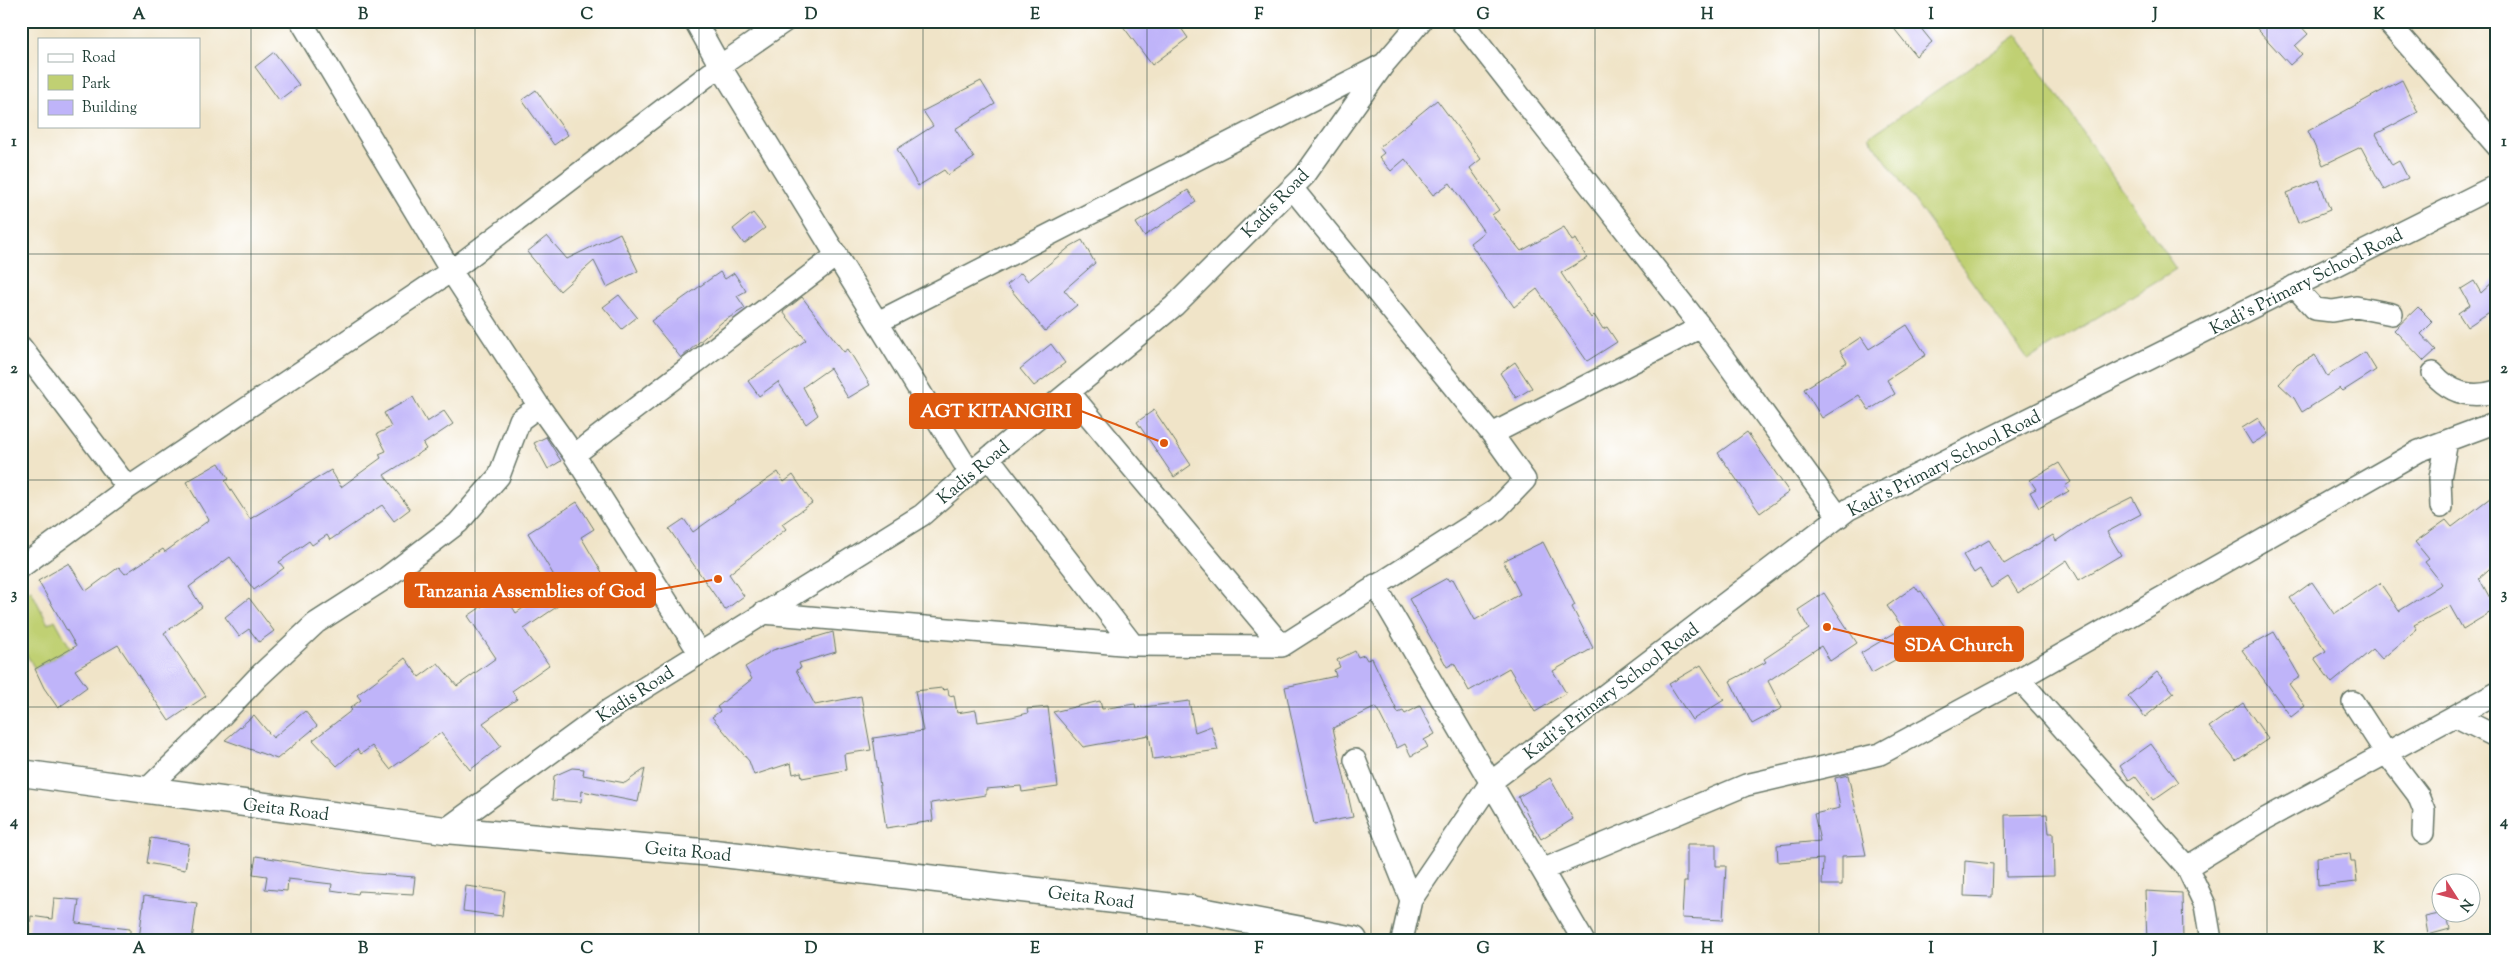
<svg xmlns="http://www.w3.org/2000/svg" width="2518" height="961" font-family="'Sorts Mill Goudy',serif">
  <rect width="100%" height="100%" fill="#fff"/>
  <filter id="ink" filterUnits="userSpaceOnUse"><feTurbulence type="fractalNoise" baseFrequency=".02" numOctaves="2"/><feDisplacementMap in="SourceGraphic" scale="10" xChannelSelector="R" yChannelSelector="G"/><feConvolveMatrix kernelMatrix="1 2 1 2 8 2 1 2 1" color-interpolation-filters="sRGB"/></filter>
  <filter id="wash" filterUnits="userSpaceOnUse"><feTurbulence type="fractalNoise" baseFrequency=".0096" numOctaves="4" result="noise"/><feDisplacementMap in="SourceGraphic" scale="20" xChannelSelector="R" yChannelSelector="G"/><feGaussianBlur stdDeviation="1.12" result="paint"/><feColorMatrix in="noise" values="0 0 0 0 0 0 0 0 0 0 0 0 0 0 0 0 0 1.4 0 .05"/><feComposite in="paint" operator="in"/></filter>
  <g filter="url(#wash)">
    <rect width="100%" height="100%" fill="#f0e4c8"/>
    <path fill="#c0d073" stroke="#708654" d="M2017,35L2176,269L2028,360L1869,137Z
      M31,590L48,624L55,620L78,662L71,667L63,653L35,669L21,645V596Z"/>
    <g id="blocks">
      <path fill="#bfb4f9" d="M1119,21H1176L1188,38L1152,65Z
        M1888,21H1915L1932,42L1916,56Z
        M2250,21H2296L2308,34L2295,46L2302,54L2290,65Z
        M274,52L299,85L279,100L255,67Z
        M2402,80L2418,112L2376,134L2392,165L2399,161L2408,178L2384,190L2361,147L2323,165L2308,131Z
        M981,81L995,104L955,129L974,158L948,175L944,170L918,186L897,149L933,126L923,111Z
        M536,90L568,135L554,145L522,100Z
        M1437,100L1481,159L1470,168L1499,210L1492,215L1521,251L1564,227L1572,241L1576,239L1587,258L1561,273L1591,318L1594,315L1603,329L1607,327L1617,342L1587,361L1537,289L1514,307L1470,243L1484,232L1450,183L1433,195L1405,159L1391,171L1379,157L1384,153L1379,147Z
        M2319,180L2330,210L2298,223L2287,193Z
        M1188,190L1196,202L1144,236L1136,223Z
        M753,213L765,228L744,244L733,229Z
        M620,233L638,271L607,287L594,261L560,291L527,252L547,236L567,259Z
        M1082,240L1095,263L1064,290L1077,305L1045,331L1007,285L1021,273L1028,281L1071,246Z
        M720,272L725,279L734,273L746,291L737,296L745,308L722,322L681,358L651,321Z
        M2497,278V307L2467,327L2458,313L2470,305L2461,289L2474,281L2481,293Z
        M619,295L637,317L622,329L603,307Z
        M802,297L844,352L848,349L870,385L848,398L830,368L803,387L818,415L806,424L778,382L759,396L748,381L806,340L783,312Z
        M2418,307L2433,322L2421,334L2436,350L2424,361L2394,330Z
        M1907,325L1926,355L1887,380L1895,394L1869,410L1859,395L1822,418L1804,389L1847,362L1840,351L1861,337L1869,349Z
        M1051,344L1065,363L1034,386L1020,369Z
        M2365,352L2376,370L2343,391L2340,388L2302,412L2294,398L2279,384L2297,365L2315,355L2327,376Z
        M1515,362L1532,388L1516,398L1500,373Z
        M413,397L427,422L444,411L453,424L423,444L426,449L384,475L410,509L394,521L382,505L330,540L327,535L312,545L309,541L279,562L284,568L254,590L230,557L189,587L202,607L164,633L206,696L169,721L118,645L75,670L87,687L58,708L44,688L35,669L76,646L38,581L69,563L86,591L119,567L125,574L163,549L165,552L209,520L186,482L219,463L229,479L225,481L250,519L331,470L341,487L381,458L379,454L386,451L377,434L391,427L384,413Z
        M1154,410L1191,465L1174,477L1137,422Z
        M2258,418L2268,434L2252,444L2242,428Z
        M1747,432L1789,492L1760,513L1718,453Z
        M546,437L561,461L548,469L534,443Z
        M2059,463L2071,482L2065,486L2069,491L2039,508L2030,492L2036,489L2030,480Z
        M778,472L784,482L793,475L812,503L782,524L786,529L729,574L744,596L725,610L669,529L684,519L693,532Z
        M2132,497L2141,514L2107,532L2121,555L2079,580L2067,560L2018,593L2008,577L1991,588L1980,569L1974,573L1963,555L1989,540L2004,564L2053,535L2056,541L2092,517Z
        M2490,498L2497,507V562L2479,578L2496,609L2463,629L2450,606L2414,625L2417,629L2382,659L2373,649L2332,683L2314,658L2326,651L2290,598L2312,582L2334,614L2380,583L2399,611L2442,584L2425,562L2429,559L2415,542L2446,520L2452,527Z
        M577,502L594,529L581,537L603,574L567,597L528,533Z
        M1543,542L1575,605L1572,607L1593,648L1553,671L1566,693L1535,712L1509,668L1469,691L1454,663L1447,667L1409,599L1447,578L1449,581L1453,579L1475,620L1520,594L1503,561Z
        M1915,586L1919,592L1921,591L1947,630L1918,650L1916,648L1872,673L1861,653L1903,628L1887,606Z
        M548,591L558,606L524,629L549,665L512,691L517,699L483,723L501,746L470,770L441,733L390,769L372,746L361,754L357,749L337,766L313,740L352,710L350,708L361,700L357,695L405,658L419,677L438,663L457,686L496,658L468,616L503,592L516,613Z
        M1824,593L1857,643L1830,661L1821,646L1768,681L1782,708L1752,724L1730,681L1766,662L1764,659L1809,629L1798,610Z
        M249,598L274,631L259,642L249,629L239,636L225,617Z
        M833,632L836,652L799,663L801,668L796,670L815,705L861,696L871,750L844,754L846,770L802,778L801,772L793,774L791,763L754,775L749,761L712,717L720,711L717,707L752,679L745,667L773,650Z
        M2274,632L2300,677L2289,684L2305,706L2291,717L2242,650Z
        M1355,651L1358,657L1364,655L1367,660L1372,658L1398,713L1403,711L1405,714L1420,706L1435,734L1424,740L1428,747L1411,756L1405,744L1397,748L1376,707L1333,728L1353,817L1314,824L1285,687L1336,676L1334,670L1340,667L1337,660Z
        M1701,665L1724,700L1692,720L1669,684Z
        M2157,672L2174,693L2145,717L2128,696Z
        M942,688L944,690L948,689L949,696L954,695L957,713L976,710L978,722L1012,717L1028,713L1027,709L1048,707L1058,787L1022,792L1021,786L986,789V795L931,803L933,821L886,828L873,738L923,731L915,691Z
        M1100,701L1102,709L1135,704L1136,708L1189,701L1195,732L1211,726L1218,750L1153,759L1149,735L1083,747L1053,712Z
        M2243,703L2268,739L2236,761L2209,727Z
        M305,711L317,726L277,759L225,740L254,715L273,738Z
        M2151,744L2179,782L2153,800L2135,776L2129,780L2120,766Z
        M572,768L584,769L583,775L625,783L645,769L638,802L582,791L581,802L552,800L554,776Z
        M1848,775L1866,855L1842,856V885H1822L1823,859L1778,862L1777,845L1820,841L1814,814L1840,808L1835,778Z
        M1550,778L1573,819L1541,839L1518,797Z
        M2047,814L2049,833H2053L2054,876L2006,877L2005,815Z
        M151,838L189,844L185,870L147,863Z
        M1687,844H1716V866H1726L1723,920L1682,918L1684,882H1687Z
        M2350,853L2351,861H2355L2357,882L2318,886L2317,857Z
        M256,856L362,873L415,877L413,894L359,891L358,894L331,890L332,884L288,879L287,891L265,889L267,876L253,874Z
        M1965,861L1993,864L1992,897L1964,896Z
        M466,886L505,891L502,916L463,911Z
        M2145,891L2182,893L2183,940H2147Z
        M144,896L197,903L192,940H139Z
        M54,898L79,900L76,923L130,929V940H28L31,916L52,919Z
        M2439,914H2447L2450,929L2428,935L2425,917Z"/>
    </g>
  </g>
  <g filter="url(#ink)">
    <use href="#blocks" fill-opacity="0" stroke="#687768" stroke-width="1"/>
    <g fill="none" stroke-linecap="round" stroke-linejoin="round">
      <g stroke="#687768" stroke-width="24">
        <path id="minor" d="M301,21L451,271L539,406L574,455L699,652
          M695,21L720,66L970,473
          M1461,21L1701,327L1839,517
          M2387,21L2497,146
          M2294,286L2315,309L2332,311L2356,307L2392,314
          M878,322L1382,65
          M21,347L128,488
          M2433,373C2450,393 2471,399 2497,391
          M1069,392L1282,646
          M1492,434L1701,327
          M574,455L837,255
          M989,458L1133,645
          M2441,507L2440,478L2447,441
          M21,567L128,488L451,271L720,66L785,21
          M1375,585L1583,940
          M763,613L1133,645L1282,646L1497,509L1525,480L1492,434L1292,188
          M2019,679L2187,867L2205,905L2211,940
          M2353,702L2386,753L2418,795L2424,810L2423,833
          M2455,716L2497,737
          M1355,760L1411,900
          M145,791L208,730L257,678L316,623L386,578L458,523L499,476L520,420L539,406
          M445,830L609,710L922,515L970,473L1174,306L1305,175L1384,64L1421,21
          M2187,867L2265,819L2497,693
          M1542,870L1746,785L1880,754L2019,679L2419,451L2497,422
          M1402,940L1411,900L1491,782L1849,509L2497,185"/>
      </g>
      <g stroke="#687768" stroke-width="29">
        <path id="major" d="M21,773L445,830L714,853L1191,909L1354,940"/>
      </g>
      <use href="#minor" stroke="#fff" stroke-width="21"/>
      <use href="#major" stroke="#fff" stroke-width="26"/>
    </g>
  </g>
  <path fill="none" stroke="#1f3d34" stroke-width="1" stroke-opacity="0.55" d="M251,21V940M475,21V940M699,21V940M923,21V940M1147,21V940M1371,21V940M1595,21V940M1819,21V940M2043,21V940M2267,21V940M21,254H2497M21,480H2497M21,707H2497"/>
  <g text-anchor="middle" stroke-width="4" stroke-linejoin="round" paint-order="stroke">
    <g font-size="18" fill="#1f3d34" stroke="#fff">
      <text transform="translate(1275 203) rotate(-46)" y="6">Kadis Road</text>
      <text transform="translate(2306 281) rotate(-27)" y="6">Kadi's Primary School Road</text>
      <text transform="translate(1944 463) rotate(-27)" y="6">Kadi's Primary School Road</text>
      <text transform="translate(973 472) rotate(-40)" y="6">Kadis Road</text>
      <text transform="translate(1611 691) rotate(-37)" y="6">Kadi's Primary School Road</text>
      <text transform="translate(635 694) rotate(-33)" y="6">Kadis Road</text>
      <text transform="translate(286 809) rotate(7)" y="6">Geita Road</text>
      <text transform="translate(688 851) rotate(5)" y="6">Geita Road</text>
      <text transform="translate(1091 897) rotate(7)" y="6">Geita Road</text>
    </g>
  </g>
  <path fill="none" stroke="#de580e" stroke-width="2" d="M1164 443L1081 411M718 579L655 590M1827 627L1895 644"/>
  <g fill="#de580e" stroke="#fff" stroke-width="2">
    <circle cx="1164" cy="443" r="5"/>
    <circle cx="718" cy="579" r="5"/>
    <circle cx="1827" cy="627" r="5"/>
  </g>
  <g fill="#de580e" stroke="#de580e" stroke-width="2">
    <rect x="910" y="394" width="171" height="34" rx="5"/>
    <rect x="405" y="573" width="250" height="34" rx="5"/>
    <rect x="1895" y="627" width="128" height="34" rx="5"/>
  </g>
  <g font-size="19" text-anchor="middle" font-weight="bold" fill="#fff">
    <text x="996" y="417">AGT KITANGIRI</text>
    <text x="530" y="597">Tanzania Assemblies of God</text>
    <text x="1959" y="651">SDA Church</text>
  </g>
  <rect width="2518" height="961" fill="none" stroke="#fff" stroke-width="55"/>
  <rect x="38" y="38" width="162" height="90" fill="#ffffff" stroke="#a5b1ae"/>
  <rect x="48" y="54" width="25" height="8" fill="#ffffff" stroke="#a5b1ae"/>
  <text x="82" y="62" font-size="15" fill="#1f3d34">Road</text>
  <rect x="48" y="75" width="25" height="15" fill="#c0d073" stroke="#a5b1ae"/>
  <text x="82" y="88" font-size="15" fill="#1f3d34">Park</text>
  <rect x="48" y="100" width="25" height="15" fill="#bfb4f9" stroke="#a5b1ae"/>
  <text x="82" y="112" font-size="15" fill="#1f3d34">Building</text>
  <g transform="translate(2456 898) rotate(126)"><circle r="24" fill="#ffffff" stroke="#a5b1ae"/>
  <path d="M0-4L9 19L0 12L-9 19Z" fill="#d1495b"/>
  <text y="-8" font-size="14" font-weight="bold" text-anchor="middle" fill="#1f3d34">N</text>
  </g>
  <rect x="28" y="28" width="2462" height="906" fill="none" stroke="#1f3d34" stroke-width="2"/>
  <g font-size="16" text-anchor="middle" font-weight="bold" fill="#1f3d34">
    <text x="139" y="19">A</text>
    <text x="363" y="19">B</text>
    <text x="587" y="19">C</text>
    <text x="811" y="19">D</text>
    <text x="1035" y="19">E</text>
    <text x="1259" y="19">F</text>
    <text x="1483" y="19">G</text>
    <text x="1707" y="19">H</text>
    <text x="1931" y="19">I</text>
    <text x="2155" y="19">J</text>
    <text x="2379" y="19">K</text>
    <text x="14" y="146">1</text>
    <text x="2504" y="146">1</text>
    <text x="14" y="373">2</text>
    <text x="2504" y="373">2</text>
    <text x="14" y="599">3</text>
    <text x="2504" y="599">3</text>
    <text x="14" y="826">4</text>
    <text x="2504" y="826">4</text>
    <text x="139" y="953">A</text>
    <text x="363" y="953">B</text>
    <text x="587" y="953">C</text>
    <text x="811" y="953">D</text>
    <text x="1035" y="953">E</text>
    <text x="1259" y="953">F</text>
    <text x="1483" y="953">G</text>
    <text x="1707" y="953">H</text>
    <text x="1931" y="953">I</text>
    <text x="2155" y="953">J</text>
    <text x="2379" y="953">K</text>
  </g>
</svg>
